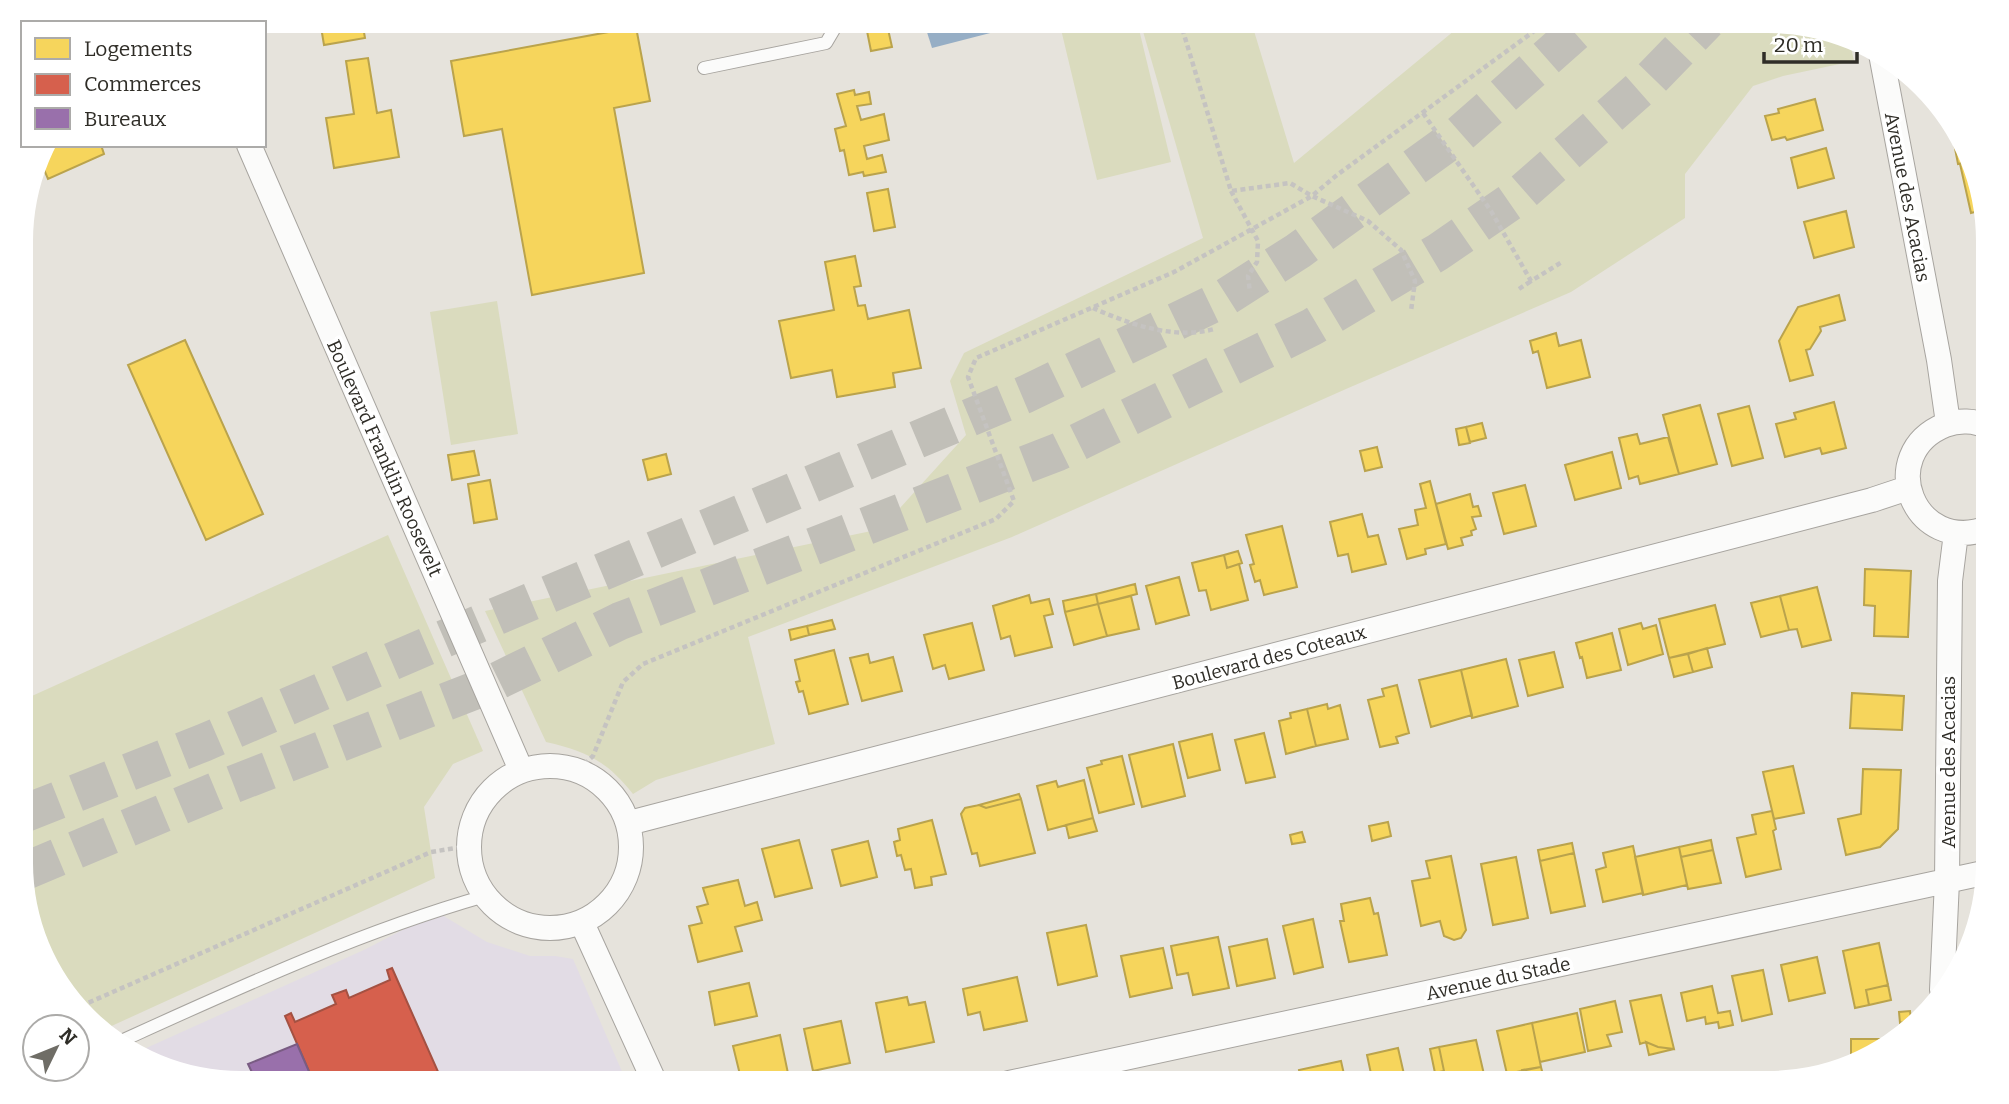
<svg xmlns="http://www.w3.org/2000/svg" width="2009" height="1104" font-family="Bitter,serif">
  <rect width="100%" height="100%" fill="#e6e3dc"/>
  <path fill="#e2dce5" d="M437,912L487,942L530,956H555L573,959L627,1083H240L133,1054L366,949Z"/>
  <path fill="#dadbbe" d="M1059,21H1137L1171,162L1097,180Z
    M1140,21H1251L1294,163L1466,21H1769L1850,43L1854,61L1783,76L1753,86L1685,174V218L1571,292L1346,389L1012,537L748,637L775,744L656,780L633,794C607,761 586,751 546,742L485,611L881,529L966,435L950,381L964,353L1203,238Z
    M497,301L518,434L451,445L430,312Z
    M388,535L483,751L453,764L424,807L435,878L105,1029L58,985L23,892V700Z"/>
  <path fill="#96aec5" d="M956,21H995L998,31L932,48L926,29Z"/>
  <path fill="#f6d55c" stroke="#baa34c" stroke-width="2" d="M320,21H362L365,38L324,45Z
    M865,21H890L892,29H888L892,47L871,51Z
    M636,27L650,101L614,108L644,273L532,295L502,129L464,136L451,61Z
    M368,58L377,113L391,110L399,157L334,168L326,118L354,114L346,61Z
    M854,90L855,95L869,92L871,104L857,106L861,120L884,114L889,140L864,146L867,159L882,155L886,172L864,176L863,172L849,175L844,150L840,151L835,129L846,126L837,94Z
    M1815,99L1823,130L1787,140L1785,137L1772,140L1765,116L1779,113L1778,109Z
    M1949,117L1951,119L1966,162L1958,164Z
    M43,145H101L104,154L48,179L39,158Z
    M1826,148L1834,178L1798,188L1791,158Z
    M1966,162L1982,210L1971,213L1960,164Z
    M888,189L895,227L874,231L867,193Z
    M1846,211L1854,247L1814,258L1804,222Z
    M855,256L861,286L854,287L858,306L865,305L868,319L909,310L921,368L893,373L895,387L837,397L832,370L791,378L779,321L834,310L825,262Z
    M1839,295L1845,320L1820,327L1821,331L1810,349L1806,350L1813,375L1790,381L1779,341L1798,307Z
    M1556,333L1559,346L1581,340L1590,377L1547,388L1538,351L1533,353L1530,341Z
    M185,340L263,514L206,540L128,365Z
    M1834,402L1846,448L1822,454L1820,448L1785,457L1776,424L1796,419L1794,413Z
    M1700,405L1717,464L1679,474L1663,415Z
    M1749,406L1763,458L1732,466L1718,414Z
    M1482,423L1486,438L1470,442L1466,427Z
    M1466,427L1470,443L1459,445L1456,429Z
    M1637,434L1640,444L1668,437L1679,474L1640,484L1638,476L1629,479L1619,438Z
    M1377,447L1382,467L1365,471L1360,451Z
    M474,451L479,475L452,480L448,455Z
    M1612,452L1621,488L1575,500L1565,465Z
    M666,454L671,474L648,480L643,460Z
    M490,480L497,519L474,523L468,484Z
    M1430,481L1446,544L1425,549L1426,554L1407,559L1399,529L1418,525L1415,510L1426,508L1420,484Z
    M1525,485L1536,526L1504,534L1493,493Z
    M1470,494L1473,507L1478,506L1481,516L1472,517L1476,529L1471,531L1472,535L1461,538L1463,545L1448,549L1436,504Z
    M1362,514L1368,537L1378,535L1386,564L1352,572L1348,554L1338,556L1330,522Z
    M1282,526L1297,587L1264,595L1260,580L1255,582L1250,565L1254,564L1246,535Z
    M1238,551L1242,563L1227,568L1224,555Z
    M1224,555L1227,568L1239,564L1248,600L1211,610L1206,590L1199,591L1192,563Z
    M1865,569L1911,571L1908,637L1874,636L1875,606L1864,605Z
    M1179,577L1189,615L1156,624L1146,586Z
    M1135,584L1137,594L1098,604L1096,594Z
    M1817,587L1831,640L1802,647L1797,629L1789,630L1780,596Z
    M1096,594L1098,604L1065,612L1063,601Z
    M1029,595L1031,603L1049,599L1053,614L1044,616L1052,647L1015,656L1010,636L1001,639L993,606Z
    M1131,596L1139,629L1107,636L1098,604Z
    M1780,596L1789,630L1761,637L1751,603Z
    M1098,604L1107,636L1074,645L1065,612Z
    M1715,605L1725,644L1669,658L1659,619Z
    M832,620L835,629L809,635L807,626Z
    M972,623L984,670L949,679L945,665L933,669L924,635Z
    M1641,623L1643,629L1656,625L1663,654L1628,665L1619,629Z
    M807,626L809,635L791,640L789,630Z
    M1612,633L1621,670L1587,678L1582,657L1580,658L1576,643Z
    M1707,648L1712,667L1693,672L1688,654Z
    M834,650L848,704L809,714L803,691L799,692L796,682L800,681L795,660Z
    M1554,652L1563,687L1528,696L1519,660Z
    M868,654L870,663L893,657L902,691L862,701L850,658Z
    M1688,654L1693,672L1674,677L1669,658Z
    M1506,659L1518,706L1472,718L1461,670Z
    M1461,670L1472,715L1431,727L1419,680Z
    M1397,685L1409,733L1396,737L1398,743L1380,747L1368,700L1384,696L1382,689Z
    M1852,693L1904,696L1902,730L1850,728Z
    M1327,704L1328,709L1340,705L1348,739L1316,746L1307,709Z
    M1307,709L1316,746L1286,754L1279,721L1291,718L1290,713Z
    M1264,733L1275,777L1246,783L1235,740Z
    M1212,734L1220,770L1188,778L1179,742Z
    M1173,744L1185,796L1142,807L1129,755Z
    M1122,756L1134,804L1099,813L1087,768L1102,764L1101,761Z
    M1793,766L1804,813L1774,819L1763,772Z
    M1863,769L1901,770L1898,829L1880,847L1846,855L1838,819L1861,814Z
    M1084,780L1093,818L1048,830L1037,786L1056,781L1058,787Z
    M1019,794L1021,799L986,808L979,805Z
    M1021,799L1035,853L980,866L977,853L972,854L961,814L965,808L979,805L986,808Z
    M1772,811L1776,829L1773,831L1781,869L1746,877L1737,838L1756,834L1752,815Z
    M1093,818L1097,831L1069,838L1066,825Z
    M932,820L946,874L931,877L932,885L915,888L911,869L905,870L901,855L897,856L894,842L900,840L898,829Z
    M1388,822L1391,836L1372,841L1369,826Z
    M1302,832L1305,842L1292,844L1290,835Z
    M799,840L812,888L775,897L762,849Z
    M1711,840L1713,850L1681,857L1679,847Z
    M868,841L877,877L841,886L832,850Z
    M1572,843L1574,853L1540,861L1538,850Z
    M1633,846L1643,893L1603,902L1596,870L1606,867L1603,853Z
    M1679,847L1687,885L1643,895L1635,857Z
    M1713,850L1721,883L1688,889L1681,857Z
    M1574,853L1585,906L1551,913L1540,861Z
    M1451,856L1466,930L1461,938L1454,940L1444,936L1440,921L1421,926L1412,881L1430,878L1426,861Z
    M1516,857L1528,918L1493,925L1481,864Z
    M738,880L745,906L757,902L762,920L735,927L742,951L698,962L689,926L702,923L697,907L708,904L703,888Z
    M1370,898L1374,914L1378,913L1387,955L1349,962L1340,921H1344L1341,904Z
    M1313,919L1323,967L1294,974L1283,926Z
    M1086,925L1097,976L1058,985L1047,933Z
    M1218,937L1229,988L1193,995L1188,973L1177,975L1171,946Z
    M1267,939L1275,978L1237,986L1229,947Z
    M1879,943L1888,985L1866,990L1869,1005L1855,1008L1843,951Z
    M1163,948L1172,988L1130,997L1121,956Z
    M1817,957L1825,993L1789,1001L1781,965Z
    M1763,970L1772,1014L1742,1021L1732,976Z
    M1017,977L1027,1021L984,1030L980,1012L968,1015L963,989Z
    M749,983L757,1016L715,1025L709,992Z
    M1888,985L1891,1000L1869,1005L1866,990Z
    M1712,986L1718,1013L1730,1011L1733,1025L1719,1028L1718,1022L1706,1024L1705,1017L1687,1021L1681,993Z
    M1661,995L1674,1049L1658,1047L1646,1042L1640,1044L1630,1001Z
    M907,997L909,1005L925,1002L934,1042L886,1052L876,1003Z
    M1615,1001L1622,1032L1607,1035L1611,1046L1588,1051L1580,1009Z
    M1910,1011L1911,1020L1900,1023L1899,1012Z
    M1577,1013L1585,1052L1540,1062L1532,1023Z
    M841,1021L850,1063L813,1071L804,1029Z
    M1532,1023L1541,1067L1507,1074L1497,1031Z
    M780,1035L790,1083H742L733,1046Z
    M1851,1039H1891L1878,1053L1851,1062Z
    M1476,1040L1486,1083H1437L1435,1073L1444,1071L1439,1047Z
    M1646,1042L1658,1047L1674,1049L1649,1055Z
    M1439,1047L1444,1071L1435,1073L1430,1049Z
    M1398,1048L1406,1083H1373L1367,1055Z
    M1341,1061L1346,1083H1293L1300,1076L1299,1070Z
    M1541,1067L1544,1079L1525,1083L1522,1070Z"/>
  <path fill="#d6604d" stroke="#a45142" stroke-width="2" d="M392,968L443,1083H314L285,1016L291,1013L295,1022L336,1004L332,995L346,990L349,998L390,980L387,970Z"/>
  <path fill="#9970ab" stroke="#795c83" stroke-width="2" d="M297,1044L314,1083H257L248,1064Z"/>
  <g fill="none" stroke-linecap="round" stroke-linejoin="round">
    <path stroke="#c1bfb8" stroke-width="38" stroke-dasharray="38 19" stroke-linecap="butt" d="M23,814L203,743L497,616L1026,394L1221,300L1298,251L1460,134L1588,21
      M23,872L216,791L489,685L620,621L1058,452L1312,327L1438,252L1516,198L1650,80L1707,21"/>
    <g stroke="#a7a49f" stroke-width="14">
      <path id="service" d="M704,68L826,43L839,21
        M119,1042C238,988 359,932 485,896"/>
    </g>
    <g stroke="#a7a49f" stroke-width="26">
      <path id="minor" d="M1881,54L1939,360L1948,423
        M249,145L521,770
        M1988,427C1975,420 1958,420 1945,425C1874,454 1914,556 1988,528
        M469 847a81 81 0 1 1 162 0a81 81 0 1 1-162 0Z
        M629,823L1872,500L1908,488
        M582,923L655,1083
        M1942,990L1947,881L1950,581L1956,533
        M1009,1083L1988,872"/>
    </g>
    <path stroke="#c5c3c1" stroke-width="4.5" stroke-dasharray="5 3.5" stroke-linecap="butt" d="M1180,21L1231,191L1290,183L1312,196L1368,221L1401,250L1415,281L1411,311
      M1423,113L1491,211L1531,281L1562,262
      M1231,191L1258,241L1257,262L1248,276L1250,292
      M1519,289L1531,281
      M1093,308C1129,324 1174,340 1214,329
      M578,770L593,756L623,682L643,664L996,519L1014,501L968,377L976,358L1174,272L1312,196L1337,175L1548,21
      M81,1006L431,852L468,846"/>
    <use href="#service" stroke="#fbfbfa" stroke-width="12"/>
    <use href="#minor" stroke="#fbfbfa" stroke-width="24"/>
  </g>
  <g text-anchor="middle" stroke-width="7" stroke-linejoin="round" paint-order="stroke">
    <g font-size="19" fill="#2f2d27" stroke="#fff">
      <text transform="translate(1908 197) rotate(79)" y="7">Avenue des Acacias</text>
      <text transform="translate(385 458) rotate(66)" y="7">Boulevard Franklin Roosevelt</text>
      <text transform="translate(1269 657) rotate(-15)" y="7">Boulevard des Coteaux</text>
      <text transform="translate(1948 762) rotate(-90)" y="7">Avenue des Acacias</text>
      <text transform="translate(1498 978) rotate(-12)" y="7">Avenue du Stade</text>
    </g>
  </g>
  <path d="M0 0H2009V1104H0ZM241 33H1768A208 208 0 0 1 1976 241V863A208 208 0 0 1 1768 1071H241A208 208 0 0 1 33 863V241A208 208 0 0 1 241 33Z" fill="#fff" fill-rule="evenodd"/>
  <rect x="21" y="21" width="245" height="126" fill="#ffffff" stroke="#acaba9" stroke-width="2"/>
  <rect x="35" y="38" width="35" height="21" fill="#f6d55c" stroke="#acaba9" stroke-width="2"/>
  <text x="84" y="56" font-size="21" fill="#2f2d27">Logements</text>
  <rect x="35" y="74" width="35" height="21" fill="#d6604d" stroke="#acaba9" stroke-width="2"/>
  <text x="84" y="91" font-size="21" fill="#2f2d27">Commerces</text>
  <rect x="35" y="108" width="35" height="21" fill="#9970ab" stroke="#acaba9" stroke-width="2"/>
  <text x="84" y="126" font-size="21" fill="#2f2d27">Bureaux</text>
  <g transform="translate(56 1048) rotate(47)"><circle r="33" fill="#ffffff" stroke="#acaba9" stroke-width="2"/>
  <path d="M0-5L12 26L0 18L-12 26Z" fill="#6f6d66"/>
  <text y="-10" font-size="19" font-weight="bold" text-anchor="middle" fill="#2f2d27">N</text>
  </g>
  <path d="M1764 52v10h93v-10" fill="none" stroke="#2f2d27" stroke-width="3.5"/>
  <text x="1774" y="52" font-size="21" fill="#2f2d27" stroke="#ffffff" stroke-width="5" paint-order="stroke">20 m</text>
</svg>
